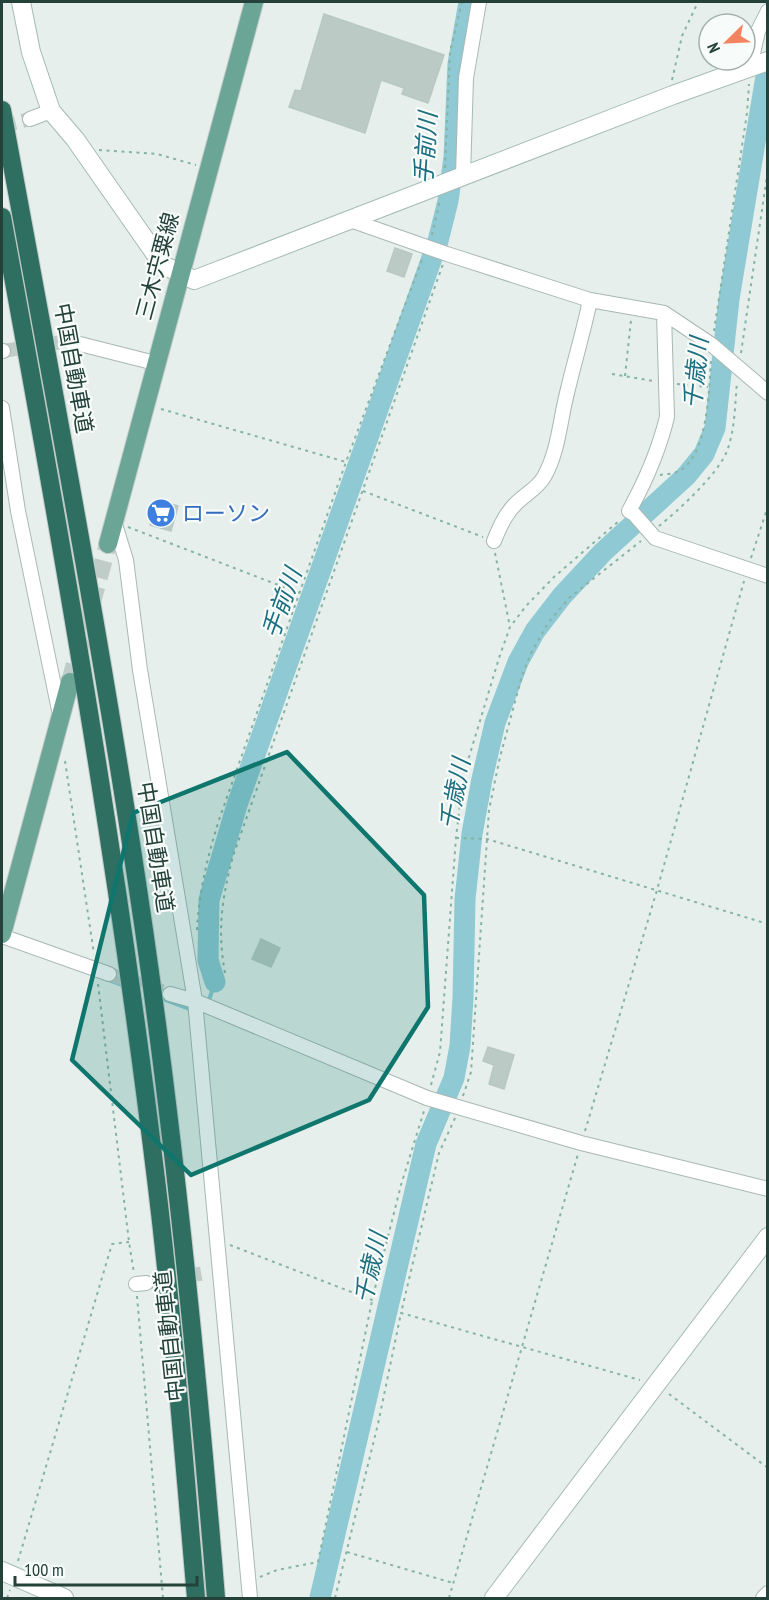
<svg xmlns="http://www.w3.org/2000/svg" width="769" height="1600" font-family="'PT Sans Narrow','Noto Sans JP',sans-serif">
  <rect width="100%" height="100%" fill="#e6efeb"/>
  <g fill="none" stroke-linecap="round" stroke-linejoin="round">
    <path stroke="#8ec9d4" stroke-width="4" d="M106,979L125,986
      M160,998L192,1010
      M208,1003L215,982"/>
    <path stroke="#8ec9d4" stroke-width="21" d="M215,982L208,960L209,900L237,805L438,241L448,201L454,157L458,64L469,2
      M320,1598L426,1144L454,1078L460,1046L463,998L465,899L472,834L482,779L495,723L518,662L535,631L562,596L603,552L686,476L704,454L715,428L729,299L768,64"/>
  </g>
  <path fill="#bbcac4" stroke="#b8c9c2" stroke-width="1.5" d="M324,14L444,55L428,103L402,94L404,88L381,80L365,133L289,107L295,90L301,91Z
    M395,248L412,254L404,277L387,271Z
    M157,500L178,506L171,531L150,525Z
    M261,939L280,948L271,967L252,959Z
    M488,1047L514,1055L504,1089L489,1084L494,1065L483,1061Z"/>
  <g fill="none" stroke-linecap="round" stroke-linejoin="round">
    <path stroke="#bfccc8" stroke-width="14" stroke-dasharray="14 7" stroke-linecap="butt" d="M2,126L30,119
      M3,351L68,341
      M109,974L170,994
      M146,1283L205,1273"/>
    <path stroke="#bfccc8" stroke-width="18" stroke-dasharray="18 9" stroke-linecap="butt" d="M70,682L108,544"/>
    <g stroke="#a8b8b2" stroke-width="16">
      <path id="street" d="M750,67L758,31L768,11
        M30,119L51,111
        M463,176L466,78L479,2
        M350,220L447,254L590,300L664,313L712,345L768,393
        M664,313L667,417C659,450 645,482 629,511L634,514L655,538L768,576
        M68,341L155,363
        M2,351H3
        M2,408L18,511L60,715
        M114,521L126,560L140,670L195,1001L250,1598
        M494,541C500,526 507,510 521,499C529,492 538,487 544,477C559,451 560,418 568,389C575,359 584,330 590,300
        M2,936L109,974
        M170,994L195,1001L427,1098L581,1143L768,1189
        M136,1284L146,1283
        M763,1598L768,1593"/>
    </g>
    <g stroke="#a4bbb3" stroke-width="20">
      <path id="secondary" d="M21,2L31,52L51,111L75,139L163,265L194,280L673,95L768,61
        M2,1571L64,1598
        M494,1598L768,1237"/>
    </g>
    <g stroke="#c2cac8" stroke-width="20">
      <path id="primary" d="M108,544L254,2
        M2,934L70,682"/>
    </g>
    <g stroke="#c2cac8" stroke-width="20">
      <path id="highway" d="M2,110C52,383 104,655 144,930C176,1152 198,1375 216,1598
        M2,217C61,536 117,857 156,1179C173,1319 184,1459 196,1598"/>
    </g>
    <path stroke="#86b3a5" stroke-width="2" stroke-dasharray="3 4.5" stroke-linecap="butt" d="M672,80L682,36L698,2
      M99,150L157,154L196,165
      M445,168L450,52L462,2
      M432,235L440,200
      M714,331L747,113L749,84
      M741,353L768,169
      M612,374L654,381
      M625,376L631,320
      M677,384L708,387
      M161,409L346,462
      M660,475C666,474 674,474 679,471C708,456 709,389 711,360
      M363,491L483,537
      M659,526C679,510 718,474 727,451C735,430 735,404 737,382
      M128,527L299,593
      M495,553L510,627
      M751,558L768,506
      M65,761L94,954
      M456,838L487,839L768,924
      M197,930C199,891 208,854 220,817L346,462L423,257
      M225,973C217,930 222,898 233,856L443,264
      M98,984L129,1242L134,1273
      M431,1085L440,1052L456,838L463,777L499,658L510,627L526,606L554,577L620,520
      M463,1096L471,1072L489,810L500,757L522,676L530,655L548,623L569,598L641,541
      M455,1118L439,1153L401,1313L640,1380
      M585,1131L657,890L744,581
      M230,1245L372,1300L401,1185L424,1111
      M137,1296L163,1598
      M669,1394L768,1468
      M347,1552L453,1583
      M18,1561L112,1244L129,1242
      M260,1577L277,1570L318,1562L372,1301
      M7,1598L10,1590
      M335,1598L378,1424L401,1313
      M449,1598L578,1154"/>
    <use href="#street" stroke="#fff" stroke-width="14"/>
    <use href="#secondary" stroke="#fff" stroke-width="18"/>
    <use href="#primary" stroke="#6aa596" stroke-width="18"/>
    <use href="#highway" stroke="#2f6f62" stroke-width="18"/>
  </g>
  <path fill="#0f766e" fill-opacity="0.2" stroke="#0f766e" stroke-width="4.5" stroke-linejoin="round" d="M287,752L424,895L428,1007L369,1100L191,1175L72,1060L133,813Z"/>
  <defs>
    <g id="supermarket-disc" transform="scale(1.5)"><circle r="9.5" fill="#3f7fe0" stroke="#f7fbf9"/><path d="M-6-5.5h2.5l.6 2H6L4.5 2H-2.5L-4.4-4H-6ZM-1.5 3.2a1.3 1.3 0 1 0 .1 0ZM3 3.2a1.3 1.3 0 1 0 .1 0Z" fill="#fff"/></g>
  </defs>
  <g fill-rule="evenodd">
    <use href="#supermarket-disc" x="161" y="513"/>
  </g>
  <g text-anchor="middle" stroke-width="4.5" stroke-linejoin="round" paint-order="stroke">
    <g font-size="22" fill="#24423a" stroke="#f7fbf9">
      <text transform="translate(157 266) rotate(-75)" y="8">三木宍粟線</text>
      <text transform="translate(74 368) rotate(80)" y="8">中国自動車道</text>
      <text transform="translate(156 847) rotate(81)" y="8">中国自動車道</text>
      <text transform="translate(169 1336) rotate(-96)" y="8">中国自動車道</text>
    </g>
    <g font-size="22" fill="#366cbe" stroke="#f7fbf9" text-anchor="start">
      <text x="182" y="521">ローソン</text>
    </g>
    <g font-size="24" font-style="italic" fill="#1c6f80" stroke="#f7fbf9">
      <text transform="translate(426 148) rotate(-86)" y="8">手前川</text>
      <text transform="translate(696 373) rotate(-84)" y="8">千歳川</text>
      <text transform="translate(282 603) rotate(-70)" y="8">手前川</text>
      <text transform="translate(455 794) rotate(-79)" y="8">千歳川</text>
      <text transform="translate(371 1268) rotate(-77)" y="8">千歳川</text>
    </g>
  </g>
  <rect width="769" height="1600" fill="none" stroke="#24423a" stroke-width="6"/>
  <g transform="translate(727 42) rotate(246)"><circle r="28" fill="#f7fbf9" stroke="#a3b1ad" stroke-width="1.5"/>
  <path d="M0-4.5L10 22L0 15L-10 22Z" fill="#f4845f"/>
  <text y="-9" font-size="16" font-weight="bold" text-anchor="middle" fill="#24423a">N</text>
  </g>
  <path d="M15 1576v9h182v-9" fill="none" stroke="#24423a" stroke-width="3"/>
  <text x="24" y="1576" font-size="18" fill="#24423a" stroke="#f7fbf9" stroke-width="4.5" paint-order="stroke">100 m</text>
</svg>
